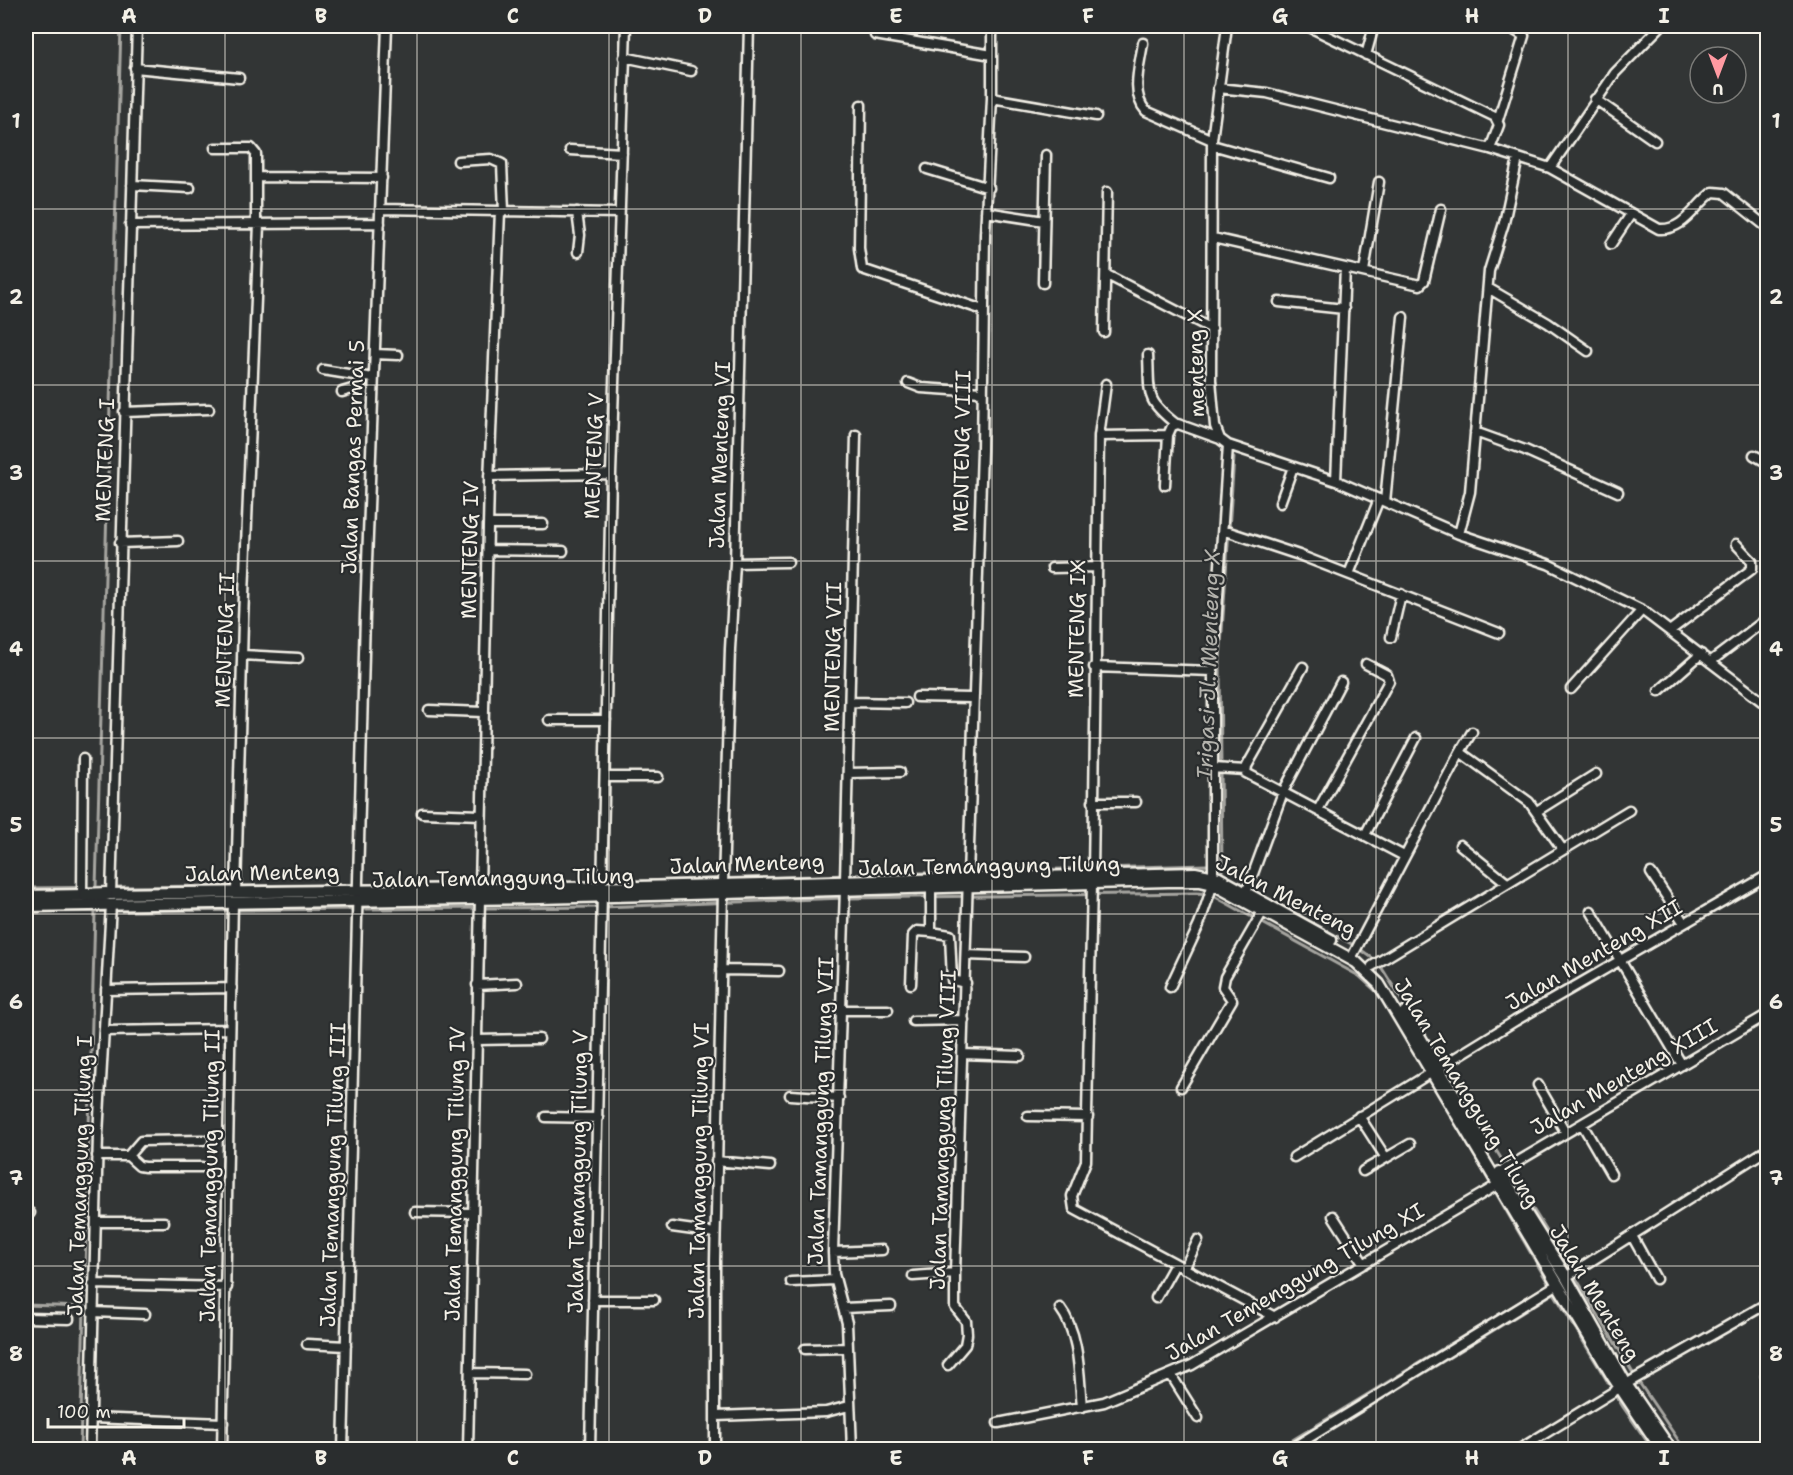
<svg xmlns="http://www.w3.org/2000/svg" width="1793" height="1475" font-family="'Shantell Sans',sans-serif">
  <rect width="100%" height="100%" fill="#323535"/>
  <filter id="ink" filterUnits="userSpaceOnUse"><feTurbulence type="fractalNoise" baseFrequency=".0167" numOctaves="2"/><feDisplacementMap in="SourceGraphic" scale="12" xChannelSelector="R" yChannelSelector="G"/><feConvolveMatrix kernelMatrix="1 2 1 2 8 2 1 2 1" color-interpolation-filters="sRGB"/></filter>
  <g filter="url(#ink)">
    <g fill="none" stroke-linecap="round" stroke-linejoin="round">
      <path stroke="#a6a5a0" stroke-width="3" d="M1222,874L1220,660L1234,457
        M96,887L121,26
        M26,888L602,882L1207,865L1357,947L1378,962L1573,1273L1636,1378L1685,1450
        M26,912L602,907L845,898L1197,893L1210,894L1359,976L1380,995
        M1428,1076L1554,1293L1623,1407L1653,1450
        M26,1305L84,1307
        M80,1450L95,912
        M1276,1450L1549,1284
        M1299,1450L1554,1293"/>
      <g stroke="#f4f1e8" stroke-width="13">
        <path id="minor" d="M1307,26L1495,117L1499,125L1490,149
          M875,35L992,55
          M1143,43C1140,64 1130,94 1146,111L1212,140
          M1366,55L1374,26
          M624,57L691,71
          M135,68L239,78
          M1218,88L1267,93L1490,149L1550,168L1615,73L1661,26
          M992,98L1096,116
          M1595,99L1655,141
          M861,105L859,248L862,269L983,310
          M1498,120L1524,36L1507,26
          M1212,145L1329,178
          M215,148H251L256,154V224
          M570,150L622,153
          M458,161L491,159L502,164L504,211
          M1550,168L1659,229C1684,231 1695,205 1713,192L1724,193L1768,228
          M927,169L989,188
          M257,177L382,178
          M132,185L190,188
          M380,209L619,213
          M577,212L580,235L578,252
          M986,212L1044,221
          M130,225L380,223
          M1213,238L1420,285L1424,281L1441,209
          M1611,244L1631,214
          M1364,271L1379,182
          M1107,275L1212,329
          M1043,283L1046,155
          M1488,288L1548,323L1588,351
          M1279,302L1344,309
          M1104,332L1107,192
          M375,354L398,355
          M1148,355C1150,394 1144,399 1176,424
          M323,370L373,378
          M908,383L921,388L981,392
          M342,392L359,387L364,378
          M124,412L209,409
          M1475,432L1525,450L1618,492
          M1099,436L1168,435
          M1228,445L1339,482L1459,534L1548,564L1642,610
          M1754,455L1768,463
          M489,476L611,474
          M1336,481L1345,268
          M1165,485L1168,435L1172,426L1178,424L1220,439
          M1385,502L1403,317
          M1280,503L1293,467
          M489,524H543
          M1223,530L1299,555L1499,633
          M1459,534L1470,492L1489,271L1504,223L1518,158
          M120,543L178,541
          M488,550L563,551
          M735,563L788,562
          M1052,568L1096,567
          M1349,574L1379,499
          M1671,630L1752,569V561L1736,544
          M1391,637L1401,594
          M242,655L298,658
          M1710,662L1768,618
          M1094,667L1213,671
          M1303,667L1247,766L1246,773L1404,856
          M1571,689L1642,610L1768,706
          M1659,691L1701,654
          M917,697L972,698
          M850,702L905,703
          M429,710L483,712
          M549,720H606
          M1460,752L1472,732
          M1213,768L1246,770
          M848,773L900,772
          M605,777H658
          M1093,802H1136
          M1318,810L1389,681L1387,675L1366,664
          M1537,811L1596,774
          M422,813L481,815
          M1365,835L1416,738
          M1460,845L1507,883
          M1651,873L1684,923
          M1093,875L1099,436L1106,384
          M1213,876V671L1228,445L1220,439L1215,426L1211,380L1212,140L1227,26
          M845,881L856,435
          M1092,883L1086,1161L1072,1196L1074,1209L1275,1317
          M723,884L730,649L735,563L749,26
          M931,887V932L950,935L952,980L966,983
          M480,889L489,482L500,211
          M845,889L833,1252L834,1274L847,1323L852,1450
          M236,893L243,620L259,224
          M1246,893L1283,792L1341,682
          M82,895L83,759
          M111,895L137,26
          M1591,911L1682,1065
          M1354,953L1460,752L1529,802L1563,850
          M966,955L1024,957
          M1372,966L1629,810
          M721,970L779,971
          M911,984L913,935L917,931L931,932
          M477,985L517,983
          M1170,987L1199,925L1213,884
          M106,990L232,988
          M843,1010H888
          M913,1021L964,1020
          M104,1031L230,1029
          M476,1040L539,1039
          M963,1054L1020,1056
          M1538,1085L1566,1133
          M1181,1087L1232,1000L1223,987L1225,977L1263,911
          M790,1095L839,1098
          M1028,1116L1088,1117
          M1359,1116L1386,1158L1363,1171
          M546,1117L598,1118
          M1582,1124L1611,1174
          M97,1156H128
          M1294,1157L1515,1021L1768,875
          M1386,1158L1410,1144
          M716,1161L770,1166
          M202,1167H145L139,1166L128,1156L141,1141L203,1140
          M1500,1172L1768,1014
          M415,1212L472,1213
          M26,1213H30
          M1333,1216L1364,1264
          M96,1222H164
          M672,1227L715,1233
          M1632,1236L1656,1279
          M833,1252L882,1250
          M1184,1269L1198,1240
          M913,1276L955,1273
          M1566,1277L1768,1149
          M791,1282L835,1280
          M93,1284L227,1287
          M1156,1298L1175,1264
          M593,1300H654
          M843,1308L891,1306
          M1060,1308C1080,1334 1079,1375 1082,1407
          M92,1312L145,1314
          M26,1318L69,1319
          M307,1344L346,1346
          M805,1349L847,1348
          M948,1365L965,1345L967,1334L966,1321L955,1307V1273L982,450L985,234L992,98V26
          M470,1373L525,1374
          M1171,1375L1198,1418
          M1766,1376L1768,1379
          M716,1416L826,1412L849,1406
          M91,1418L223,1423
          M998,1423L1104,1402L1192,1365L1499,1184
          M90,1450L98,1135L111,904
          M222,1450L233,902
          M343,1450L365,615L387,26
          M468,1450L480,898
          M590,1450L611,474L626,26
          M715,1450V1260L723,892
          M1289,1450L1558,1284
          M1518,1450L1626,1384L1768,1303
          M1758,1450L1768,1444"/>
      </g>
      <g stroke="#f4f1e8" stroke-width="15">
        <path id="tertiary" d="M106,894L639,887L1195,873L1219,878L1331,940
          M26,896L86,895
          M26,906L539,898L1168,881H1200L1213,884L1356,962L1379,984L1613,1377L1662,1450
          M1405,1012L1486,1148
          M1500,1172L1566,1277L1626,1384L1671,1450"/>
      </g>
      <g stroke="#f4f1e8" stroke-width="16">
        <path id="secondary" d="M86,895L106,894"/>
      </g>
      <use href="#minor" stroke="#2a2d2e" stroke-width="8"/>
      <use href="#tertiary" stroke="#2a2d2e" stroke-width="10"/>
      <use href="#secondary" stroke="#2a2d2e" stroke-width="12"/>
    </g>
  </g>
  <path fill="none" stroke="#f4f1e8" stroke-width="1.5" stroke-opacity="0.55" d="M225,26V1450M417,26V1450M609,26V1450M801,26V1450M992,26V1450M1184,26V1450M1376,26V1450M1568,26V1450M26,209H1768M26,385H1768M26,561H1768M26,738H1768M26,914H1768M26,1090H1768M26,1266H1768"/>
  <g text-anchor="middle" stroke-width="4.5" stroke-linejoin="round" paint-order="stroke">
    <g font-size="21" fill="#f4f1e8" stroke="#2a2d2e">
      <text transform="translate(1196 363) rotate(-91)" y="7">menteng X</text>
      <text transform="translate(962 451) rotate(-89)" y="7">MENTENG VIII</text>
      <text transform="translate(720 455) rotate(-88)" y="7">Jalan Menteng VI</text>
      <text transform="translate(594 456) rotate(-88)" y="7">MENTENG V</text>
      <text transform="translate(353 457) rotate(-88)" y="7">Jalan Bangas Permai 5</text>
      <text transform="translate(105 460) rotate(-88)" y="7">MENTENG I</text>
      <text transform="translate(470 550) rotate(-89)" y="7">MENTENG IV</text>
      <text transform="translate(1077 629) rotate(-89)" y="7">MENTENG IX</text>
      <text transform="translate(225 640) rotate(-88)" y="7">MENTENG II</text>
      <text transform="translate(833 657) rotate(-89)" y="7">MENTENG VII</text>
      <text transform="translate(747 864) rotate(-2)" y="7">Jalan Menteng</text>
      <text transform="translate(989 866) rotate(-1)" y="7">Jalan Temanggung Tilung</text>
      <text transform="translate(262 873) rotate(-1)" y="7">Jalan Menteng</text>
      <text transform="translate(503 878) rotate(-1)" y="7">Jalan Temanggung Tilung</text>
      <text transform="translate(1286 896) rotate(27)" y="7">Jalan Menteng</text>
      <text transform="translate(1594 955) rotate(-30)" y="7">Jalan Menteng XII</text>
      <text transform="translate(1624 1077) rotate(-30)" y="7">Jalan Menteng XIII</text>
      <text transform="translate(1467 1093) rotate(59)" y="7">Jalan Temanggung Tilung</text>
      <text transform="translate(821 1111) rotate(-88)" y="7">Jalan Tamanggung Tilung VII</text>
      <text transform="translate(943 1130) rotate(-88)" y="7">Jalan Tamanggung Tilung VIII</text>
      <text transform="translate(699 1171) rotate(-89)" y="7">Jalan Tamanggung Tilung VI</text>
      <text transform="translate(578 1172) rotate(-89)" y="7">Jalan Temanggung Tilung V</text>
      <text transform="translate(455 1174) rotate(-89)" y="7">Jalan Temanggung Tilung IV</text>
      <text transform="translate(333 1175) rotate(-88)" y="7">Jalan Temanggung Tilung III</text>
      <text transform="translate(80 1176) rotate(-88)" y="7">Jalan Temanggung Tilung I</text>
      <text transform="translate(210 1176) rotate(-89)" y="7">Jalan Temanggung Tilung II</text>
      <text transform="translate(1295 1282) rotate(-30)" y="7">Jalan Temenggung Tilung XI</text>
      <text transform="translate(1595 1293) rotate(59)" y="7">Jalan Menteng</text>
    </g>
    <g font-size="22" font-style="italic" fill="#b3b2ac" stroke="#2a2d2e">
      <text transform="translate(1208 665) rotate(-88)" y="8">Irigasi Jl. Menteng X</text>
    </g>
  </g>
  <rect width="1793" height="1475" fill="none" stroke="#2a2d2e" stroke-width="66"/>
  <g transform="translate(1718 75) rotate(180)"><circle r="28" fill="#2a2d2e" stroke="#7b7b78" stroke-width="1.5"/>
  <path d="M0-4.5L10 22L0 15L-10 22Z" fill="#ff9aa2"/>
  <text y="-9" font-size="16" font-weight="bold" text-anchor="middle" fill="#f4f1e8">U</text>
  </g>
  <path d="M48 1418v9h136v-9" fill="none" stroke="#f4f1e8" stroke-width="3"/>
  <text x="57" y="1418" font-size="18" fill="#f4f1e8" stroke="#2a2d2e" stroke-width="4.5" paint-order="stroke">100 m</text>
  <rect x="33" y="33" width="1727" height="1409" fill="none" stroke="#f4f1e8" stroke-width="2"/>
  <g font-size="20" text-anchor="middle" font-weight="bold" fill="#f4f1e8">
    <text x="129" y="23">A</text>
    <text x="321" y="23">B</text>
    <text x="513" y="23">C</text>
    <text x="705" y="23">D</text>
    <text x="896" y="23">E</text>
    <text x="1088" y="23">F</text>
    <text x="1280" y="23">G</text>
    <text x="1472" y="23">H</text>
    <text x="1664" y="23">I</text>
    <text x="16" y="128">1</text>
    <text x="1776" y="128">1</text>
    <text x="16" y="304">2</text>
    <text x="1776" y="304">2</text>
    <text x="16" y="480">3</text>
    <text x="1776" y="480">3</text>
    <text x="16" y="656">4</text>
    <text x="1776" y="656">4</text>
    <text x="16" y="832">5</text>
    <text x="1776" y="832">5</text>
    <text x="16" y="1009">6</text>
    <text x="1776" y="1009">6</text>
    <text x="16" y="1185">7</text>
    <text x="1776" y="1185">7</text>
    <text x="16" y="1361">8</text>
    <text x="1776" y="1361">8</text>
    <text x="129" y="1465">A</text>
    <text x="321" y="1465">B</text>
    <text x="513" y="1465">C</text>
    <text x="705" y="1465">D</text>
    <text x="896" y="1465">E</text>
    <text x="1088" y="1465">F</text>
    <text x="1280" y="1465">G</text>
    <text x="1472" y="1465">H</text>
    <text x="1664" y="1465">I</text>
  </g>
</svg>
